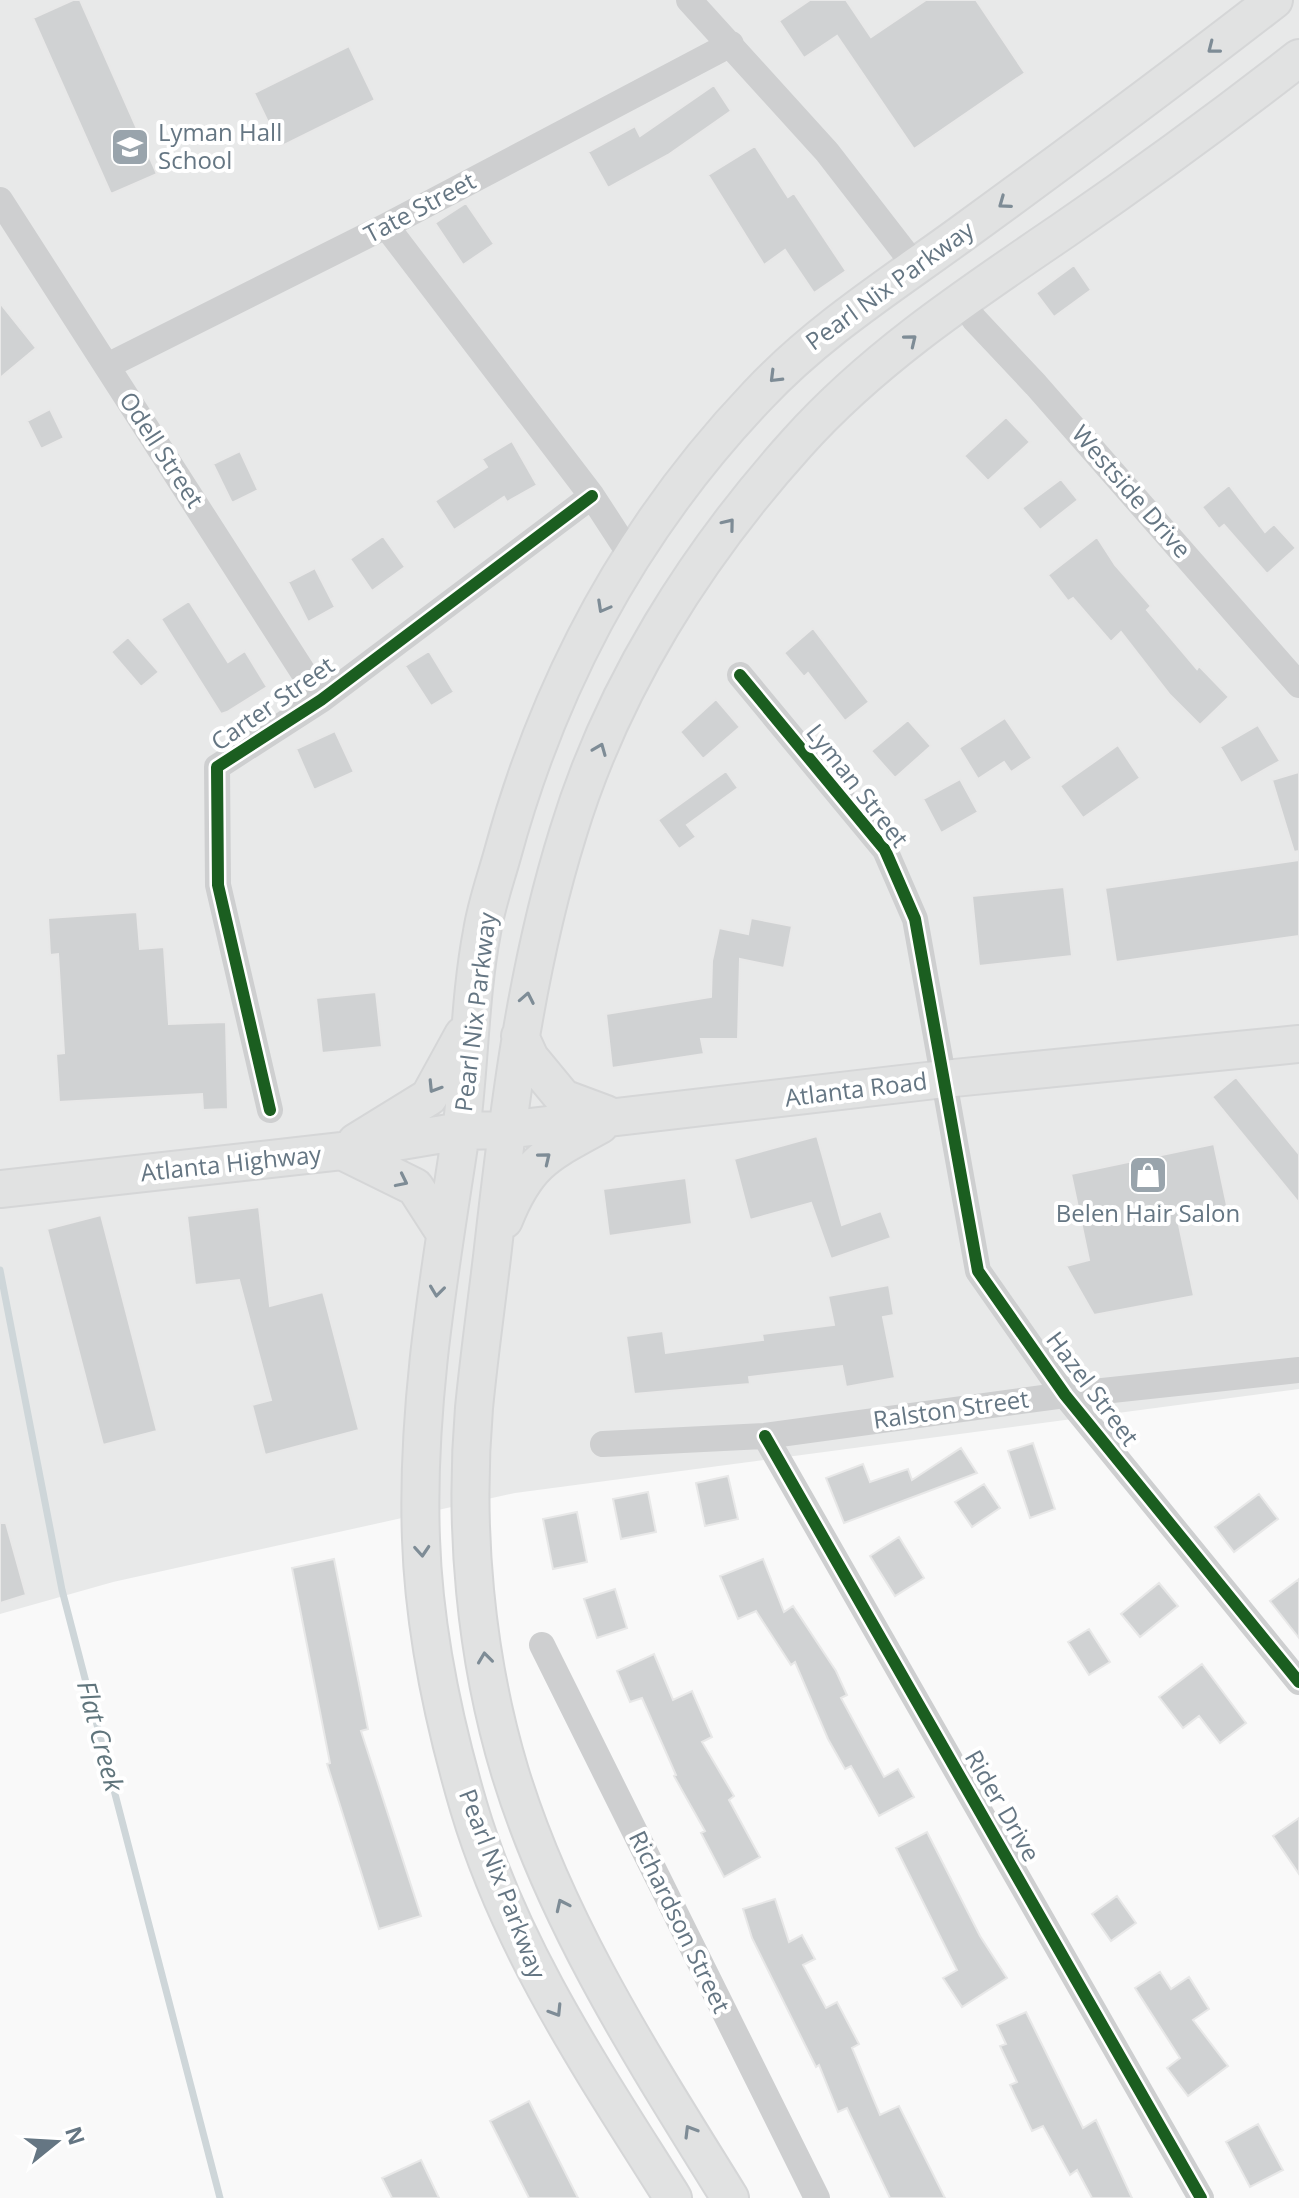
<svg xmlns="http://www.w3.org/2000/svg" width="1299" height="2198" font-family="'Open Sans',sans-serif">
  <rect width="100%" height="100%" fill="#f9f9f9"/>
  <path fill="#e8e9e9" d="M0,0H1299V1389L515,1493L113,1582L0,1614Z"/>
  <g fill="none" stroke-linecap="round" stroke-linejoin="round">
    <path stroke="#ced6d9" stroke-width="7" d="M0,1270L62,1590L220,2198"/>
  </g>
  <path fill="#d0d2d3" stroke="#e8e8e8" stroke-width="2" d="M73,0H80L157,174L111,194L33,18Z
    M810,0H846L871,37L926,0H976L1025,73L914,149L837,36L804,58L779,21Z
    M349,46L375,100L280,147L254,93Z
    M714,85L731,111L668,155L608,188L588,152L635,126L640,136Z
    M755,146L788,197L794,193L846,271L814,293L785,250L764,265L708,175Z
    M466,203L494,244L463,265L435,223Z
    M1074,265L1091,290L1054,317L1036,293Z
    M0,303L36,348L0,378Z
    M50,409L64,438L41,449L27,421Z
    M1006,417L1030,442L988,481L964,456Z
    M512,441L537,485L507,502L504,497L454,530L435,501L487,467L482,459Z
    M240,451L258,490L232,503L213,464Z
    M1061,479L1078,500L1040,530L1022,508Z
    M1229,485L1265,532L1274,524L1296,548L1267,574L1224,525L1219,529L1202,507Z
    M383,536L405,567L372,591L350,559Z
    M1097,537L1115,565L1151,606L1147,610L1197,669L1199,666L1229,697L1200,725L1170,695L1121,632L1111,642L1073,598L1068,601L1048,575Z
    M315,568L335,607L308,622L288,582Z
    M189,601L228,662L245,651L267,687L227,712L221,714L161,619Z
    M813,628L869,702L845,721L808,673L804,677L784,653Z
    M128,637L159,672L141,687L111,652Z
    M429,651L454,692L431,706L405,666Z
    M716,699L740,727L703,759L680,732Z
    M1005,718L1032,758L1011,772L1004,762L978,779L959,748Z
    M908,720L931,746L895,778L871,751Z
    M1258,725L1280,761L1241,783L1220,747Z
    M335,731L354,772L314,790L296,749Z
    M1118,745L1140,778L1083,818L1060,786Z
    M726,771L738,788L687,825L696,837L679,849L658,820Z
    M1299,772V851L1294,852L1272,780Z
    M960,779L978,812L941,833L923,799Z
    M1299,860V936L1116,962L1105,888Z
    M1064,887L1072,956L979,966L972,896Z
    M137,912L140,949L164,947L169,1024L226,1022L228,1109L203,1110L202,1094L59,1102L56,1054L64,1053L58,954L50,955L48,918Z
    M751,918L792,926L784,968L740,959L738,1039H701L704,1054L612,1068L606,1014L711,997L712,961L719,928L748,934Z
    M376,992L382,1047L322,1053L316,998Z
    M1236,1077L1299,1154V1203L1212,1097Z
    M817,1136L842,1225L881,1211L891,1238L831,1259L811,1203L750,1220L734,1159Z
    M1214,1144L1229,1215L1179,1225L1194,1296L1094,1315L1066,1266L1089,1260L1071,1174Z
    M686,1178L692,1224L609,1236L603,1189Z
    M259,1207L270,1306L323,1292L359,1430L265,1455L252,1405L271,1400L239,1280L195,1285L187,1216Z
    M101,1215L157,1431L103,1445L47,1229Z
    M889,1285L894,1315L883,1317L895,1378L846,1387L842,1366L749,1377L750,1384L634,1394L626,1336L663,1331L666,1353L763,1340L762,1334L834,1325L828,1296Z
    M1033,1443L1055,1509L1030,1518L1008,1451Z
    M961,1448L977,1473L844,1523L826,1478L863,1464L870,1482L908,1469L912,1480Z
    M728,1476L738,1519L705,1526L696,1483Z
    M984,1484L1000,1508L972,1527L955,1502Z
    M648,1492L656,1532L621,1539L613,1499Z
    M1259,1494L1278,1519L1234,1552L1215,1527Z
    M577,1512L587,1562L553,1569L543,1519Z
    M0,1523H6L26,1595L0,1603Z
    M899,1537L924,1578L895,1596L870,1556Z
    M334,1559L368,1729L361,1731L421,1916L379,1929L327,1764L330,1763L292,1568Z
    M763,1559L784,1612L793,1606L836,1671L847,1695L841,1698L884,1777L898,1769L914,1797L879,1816L851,1766L845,1769L828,1739L795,1662L791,1665L756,1611L738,1619L720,1576Z
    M1299,1579V1638L1270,1601Z
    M1159,1583L1178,1606L1140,1637L1121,1614Z
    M615,1589L627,1628L597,1638L584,1599Z
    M1089,1629L1110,1662L1089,1675L1068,1642Z
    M654,1654L673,1700L692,1691L712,1737L702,1742L734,1796L729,1800L760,1857L724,1877L701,1833L705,1831L674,1776L676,1775L642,1698L630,1702L617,1671Z
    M1202,1664L1246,1723L1220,1743L1199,1716L1183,1728L1159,1697Z
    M1299,1818V1874L1273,1836Z
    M927,1832L980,1936L1007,1978L962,2007L943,1978L957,1970L896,1848Z
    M1117,1896L1136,1923L1111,1941L1092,1914Z
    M775,1899L789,1942L802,1935L815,1959L803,1965L826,2008L837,2002L859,2044L852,2048L880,2115L899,2106L945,2198H890L847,2108L838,2112L819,2065L816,2067L752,1938L743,1909Z
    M1160,1972L1171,1989L1189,1977L1209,2009L1193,2020L1228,2066L1188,2096L1167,2068L1180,2058L1135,1988Z
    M1026,2012L1083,2128L1096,2120L1132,2198H1092L1077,2170L1070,2175L1043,2126L1032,2131L1010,2085L1017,2082L1000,2046L1006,2044L997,2025Z
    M529,2101L578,2198H529L490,2121Z
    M1258,2124L1283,2170L1250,2187L1226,2142Z
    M421,2160L439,2198H392L382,2178Z"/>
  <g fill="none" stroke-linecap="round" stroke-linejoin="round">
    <g stroke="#d5d6d7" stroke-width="40">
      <path id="secondary" d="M520,1036L530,1058L563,1098L606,1114
        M356,1142L429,1097L463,1035
        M342,1151L415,1187L444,1232
        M0,1189L342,1151L461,1131L505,1130L944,1079L1299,1044
        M504,1220C527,1162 547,1154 600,1125
        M673,2198C594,2072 512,1952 469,1808C443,1720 424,1631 421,1539C416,1404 440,1271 460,1139C470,1070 469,1000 482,932C486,906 495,881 502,856C549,682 633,526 758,395C818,331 891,285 961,234C1067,157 1171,80 1274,0
        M730,2198C646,2062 557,1926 510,1772C475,1656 464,1528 474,1408C479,1357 486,1307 492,1257C508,1114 525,971 568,833C612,688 696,555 797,443C873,358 970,294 1064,230C1144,175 1222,118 1299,58"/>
    </g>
    <path stroke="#cecfd0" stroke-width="26" d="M689,0L827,152L916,267
      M0,200L321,700
      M386,226L592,496L631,556
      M961,301L974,319L1036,385L1299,685
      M107,366L386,226L731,44
      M740,675L885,850L915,919L978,1271L1065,1395L1299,1682
      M270,1110L218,885L217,767L321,700L592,496
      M765,1436L1201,2198
      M603,1444L765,1436L1065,1395L1299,1370
      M542,1645L817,2198"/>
    <use href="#secondary" stroke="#e1e2e2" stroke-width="36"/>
    <g stroke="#fff" stroke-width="17">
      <path id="cycleway" d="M740,675L885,850L915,919L978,1271L1065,1395L1299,1682
        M270,1110L218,885L217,767L321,700L592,496
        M765,1436L1201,2198"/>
    </g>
    <use href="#cycleway" stroke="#1b5e20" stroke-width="12"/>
  </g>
  <defs><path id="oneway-chevron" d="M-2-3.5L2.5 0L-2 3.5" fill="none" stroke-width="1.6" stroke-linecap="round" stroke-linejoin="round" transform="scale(2)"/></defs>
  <g stroke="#7e8c96">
    <use href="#oneway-chevron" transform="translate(1213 48) rotate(142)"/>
    <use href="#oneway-chevron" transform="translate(1004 203) rotate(144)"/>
    <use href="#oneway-chevron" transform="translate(911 340) rotate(-39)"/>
    <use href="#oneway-chevron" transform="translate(775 377) rotate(135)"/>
    <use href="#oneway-chevron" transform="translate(729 524) rotate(-51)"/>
    <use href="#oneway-chevron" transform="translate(603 607) rotate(119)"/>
    <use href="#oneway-chevron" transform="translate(600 749) rotate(-68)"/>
    <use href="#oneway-chevron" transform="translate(527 998) rotate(-79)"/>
    <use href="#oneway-chevron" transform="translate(434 1087) rotate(122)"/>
    <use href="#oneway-chevron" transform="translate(545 1158) rotate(-39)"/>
    <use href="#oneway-chevron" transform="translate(402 1181) rotate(26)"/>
    <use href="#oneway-chevron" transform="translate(437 1291) rotate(97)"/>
    <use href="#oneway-chevron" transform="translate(422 1551) rotate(86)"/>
    <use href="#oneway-chevron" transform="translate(485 1658) rotate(-97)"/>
    <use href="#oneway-chevron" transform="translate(562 1905) rotate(-115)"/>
    <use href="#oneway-chevron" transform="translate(556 2011) rotate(58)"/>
    <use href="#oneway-chevron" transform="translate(690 2131) rotate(-121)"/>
  </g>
  <defs>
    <g id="school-square" transform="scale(2)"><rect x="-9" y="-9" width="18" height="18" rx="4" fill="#99a4ac" stroke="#fff"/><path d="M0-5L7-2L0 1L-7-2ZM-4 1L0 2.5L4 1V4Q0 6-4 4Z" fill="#fff"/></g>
    <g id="shop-square" transform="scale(2)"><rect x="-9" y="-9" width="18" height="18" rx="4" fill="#99a4ac" stroke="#fff"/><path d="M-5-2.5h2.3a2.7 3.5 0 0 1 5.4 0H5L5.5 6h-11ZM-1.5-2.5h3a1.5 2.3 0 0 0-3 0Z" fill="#fff"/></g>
  </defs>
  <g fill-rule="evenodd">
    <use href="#school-square" x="130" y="147"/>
    <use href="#shop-square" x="1148" y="1175"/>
  </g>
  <g text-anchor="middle" stroke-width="8" stroke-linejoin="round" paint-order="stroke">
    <g font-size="24" fill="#657683" stroke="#fff" text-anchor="start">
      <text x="158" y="141">Lyman Hall<tspan x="158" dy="28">School</tspan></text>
      <text x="1148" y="1222" text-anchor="middle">Belen Hair Salon</text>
    </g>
    <g font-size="24" fill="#657683" stroke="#fff">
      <text transform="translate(420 208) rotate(-28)" y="8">Tate Street</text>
      <text transform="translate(890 286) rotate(-36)" y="8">Pearl Nix Parkway</text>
      <text transform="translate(161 450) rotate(57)" y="8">Odell Street</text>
      <text transform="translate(1131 492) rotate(49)" y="8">Westside Drive</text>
      <text transform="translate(273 704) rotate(-35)" y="8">Carter Street</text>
      <text transform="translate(857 786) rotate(52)" y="8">Lyman Street</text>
      <text transform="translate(476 1012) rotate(-83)" y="8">Pearl Nix Parkway</text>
      <text transform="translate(856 1090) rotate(-7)" y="8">Atlanta Road</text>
      <text transform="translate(231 1164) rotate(-6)" y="8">Atlanta Highway</text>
      <text transform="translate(1092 1389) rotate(53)" y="8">Hazel Street</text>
      <text transform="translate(951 1410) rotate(-8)" y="8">Ralston Street</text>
      <text transform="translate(1002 1806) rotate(60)" y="8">Rider Drive</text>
      <text transform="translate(502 1884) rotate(69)" y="8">Pearl Nix Parkway</text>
      <text transform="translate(679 1922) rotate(64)" y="8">Richardson Street</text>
    </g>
    <g font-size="26" font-style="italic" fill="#60757c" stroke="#fff">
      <text transform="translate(100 1736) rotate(75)" y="9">Flat Creek</text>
    </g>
  </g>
  <g transform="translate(56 2142) rotate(72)" stroke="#ffffff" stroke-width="6" paint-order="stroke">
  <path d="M0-6L14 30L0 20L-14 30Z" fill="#657683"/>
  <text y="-12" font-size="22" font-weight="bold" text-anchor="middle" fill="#657683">N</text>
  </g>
</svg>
